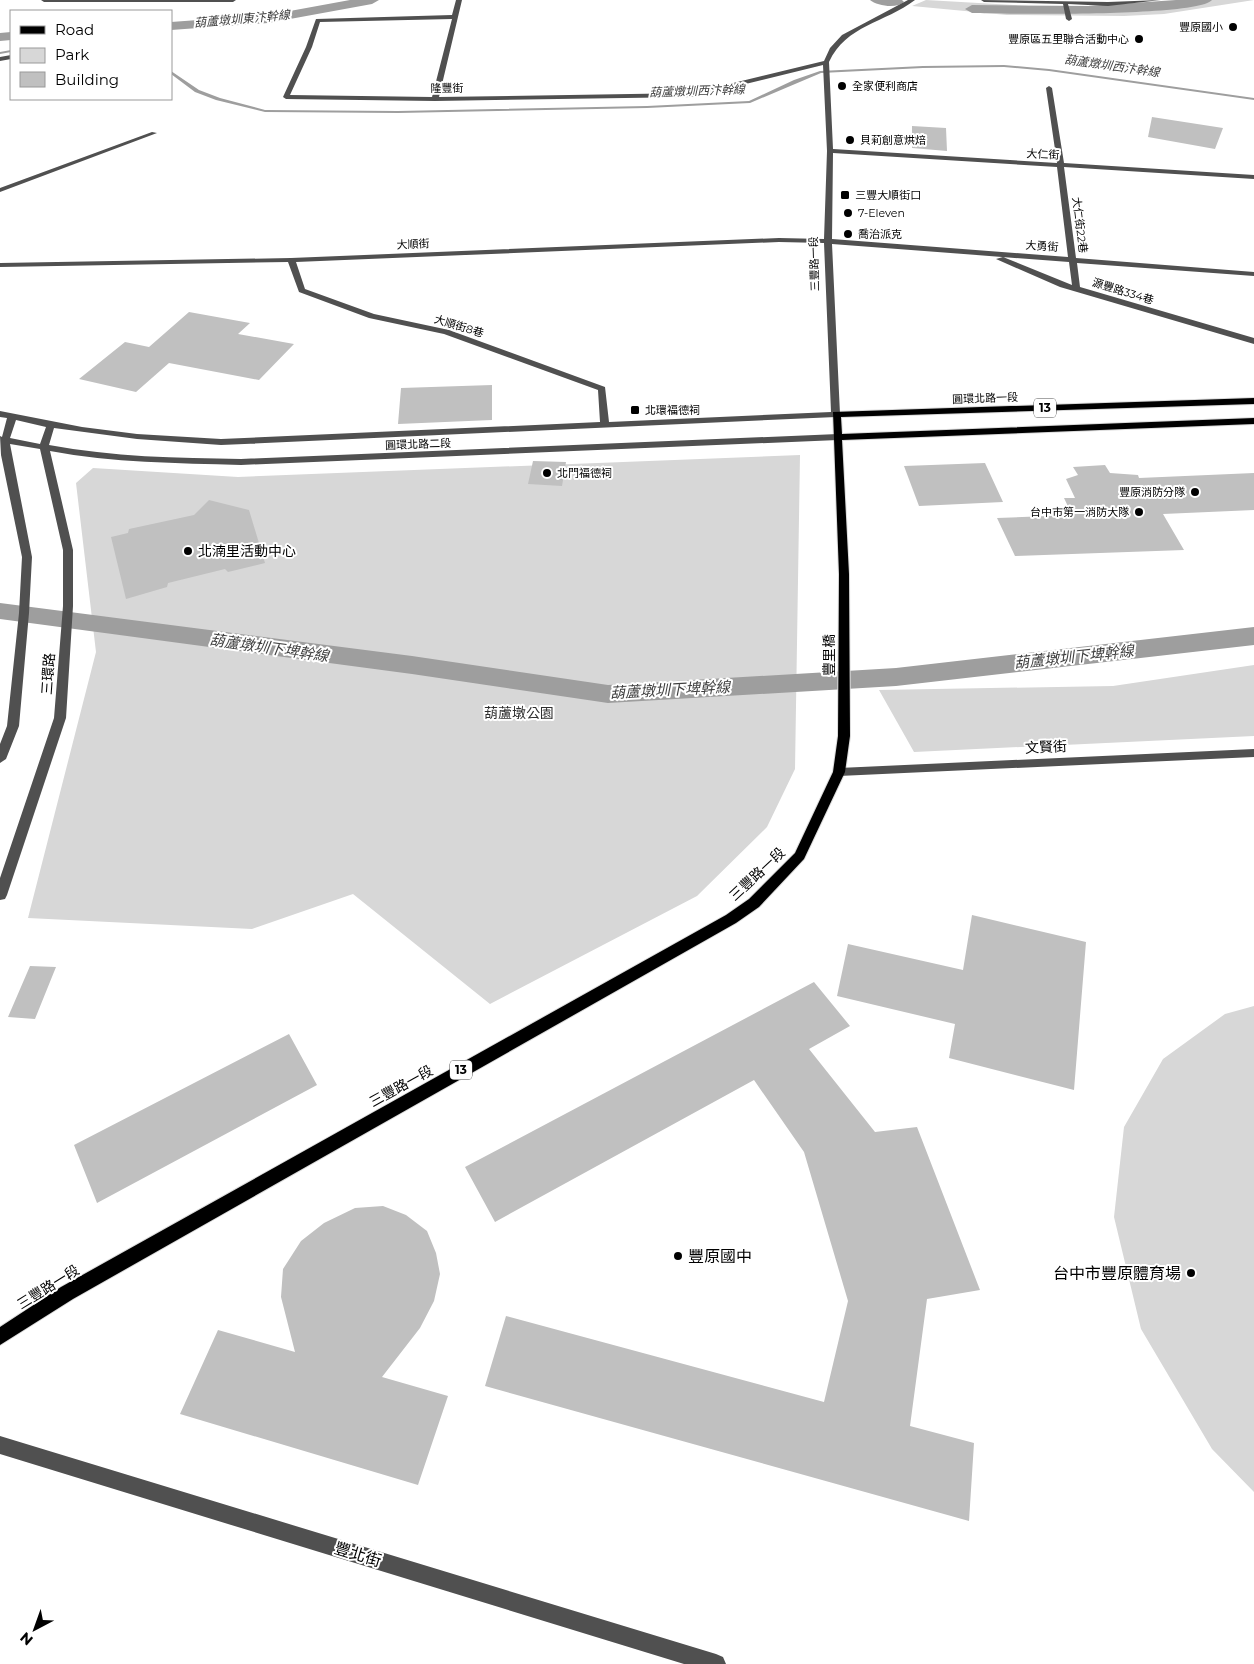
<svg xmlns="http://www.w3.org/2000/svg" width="1254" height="1664" font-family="Montserrat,'Noto Sans TC',sans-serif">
  <rect width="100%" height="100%" fill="#fff"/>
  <path fill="#d7d7d7" d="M926,0L1029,6L1109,7L1184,0H1254L1164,14L1124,16L1007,15L912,6Z
    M800,455L795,769L767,827L697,896L490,1004L353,894L252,929L28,918L96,652L76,483L93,468L238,477Z
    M1254,665V736L914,752L879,690L1113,686Z
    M1254,1006V1492L1212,1449L1141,1329L1114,1217L1124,1127L1163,1059L1225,1014Z"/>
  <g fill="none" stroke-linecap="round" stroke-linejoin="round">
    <path fill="#9e9e9e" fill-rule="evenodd" d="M11,50V52L0,54V52Z
      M1004,65L1049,69L1254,98V100L1049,71L1004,67L923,68L821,73L750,103L647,108L398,113L265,112L216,100L195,92L171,74V71L199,90L220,98L265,110L398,111L647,106L749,101L794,80L820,71L923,66Z"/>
    <path fill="#9e9e9e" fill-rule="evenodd" d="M350,0H379L372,4L268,23L171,30V22L268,15Z
      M870,0H902L904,2C897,9 877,6 870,0Z
      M1176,0H1212C1198,17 1004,14 972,13L965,9L972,5L1088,6Z
      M11,32V40L0,41V33Z
      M0,603L412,656L608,685L896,668L1254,627V645L896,686L608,703L412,674L0,619Z"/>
  </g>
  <path fill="#c0c0c0" d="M1152,117L1223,128L1215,149L1148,137Z
    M912,126L946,128L947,151L912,148Z
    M189,312L250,323L238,334L294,344L259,380L169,363L136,392L79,379L125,342L149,347Z
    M492,385V420L398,424L401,388Z
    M533,461L566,462L562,486L528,484Z
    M985,463L1003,502L919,506L904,466Z
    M1105,465L1110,473L1138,475L1139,478L1254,473V510L1163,514L1184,550L1015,556L997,518L1072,515L1064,498H1075L1066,479L1078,475L1073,467Z
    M209,500L249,510L265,563L228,572L225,569L168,583L167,587L126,599L111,537L128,533L129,529L194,515Z
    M972,915L1086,942L1074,1090L949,1058L955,1024L837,996L848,944L963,970Z
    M30,966L56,967L35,1019L8,1017Z
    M814,982L850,1026L809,1049L875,1132L917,1127L980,1290L927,1299L910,1426L974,1443L969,1521L485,1386L506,1316L824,1402L848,1301L804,1152L754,1080L495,1222L465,1167Z
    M289,1034L317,1085L97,1203L74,1145Z
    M383,1206L406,1215L427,1231L436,1253L440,1274L434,1301L420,1328L382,1377L448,1396L418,1485L180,1414L218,1330L295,1352L281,1297L283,1269L301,1241L324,1223L355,1208Z"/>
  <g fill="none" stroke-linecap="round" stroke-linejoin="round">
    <g stroke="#dbdbdb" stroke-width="2">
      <path id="major" d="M1254,398V404L841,417L842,434L1254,418V424L842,440L849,574L850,736L845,772L804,859L759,907L736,923L73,1299L0,1345V1327L61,1287L726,915L749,899L795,853L833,772L838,736L839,574L833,412Z"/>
    </g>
    <path fill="#505050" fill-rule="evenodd" d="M41,0H236L233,2H44Z
      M456,0H462L439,97L692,93L824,61L830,48L842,35L908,0H915C885,23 846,25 829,62L833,149L1057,163L1046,88L1049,86L1052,88L1064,163L1254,175V179L1064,167L1076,258L1254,272V276L1077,263L1080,287L1254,338V344L1060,287L996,259L1003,257L1072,285L1069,262L832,244L840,414L836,417L221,445L137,439L54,428L49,445C113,457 177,458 241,459L838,434L843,437L838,440L241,465C177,463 113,463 50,451L73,550V606L66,718L7,895L5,899L0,900V878L54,718L63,606V550L40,449L10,444L32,557L29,613L19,726L6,759L0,763V744L7,726L19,613L22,557L1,455L0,436L2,437L7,418L0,417V411L82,427L137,434L221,439L600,422L598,390L444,334L369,318L299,292L288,262L0,267V263L291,258L779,238L824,239L827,151L823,65L692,97L435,101L286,99L283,97L306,47L316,19L452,15ZM452,19L432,97L290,95L312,47L320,22ZM833,153L1057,167L1068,257L832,239ZM779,242L824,243L831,412L609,422L605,387L449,330L374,314L305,289L296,262ZM16,420L46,427L40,444L10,438Z
      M981,0L1108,2L1161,0L1108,6L1068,4L1072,19L1069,21L1066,19L1063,4L984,2Z
      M11,55V59L0,61V57Z
      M152,132L157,133L0,192V188Z
      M1254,749V757L839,776L833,772L839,768Z
      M0,1436L716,1654L723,1657L726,1664H684L0,1454Z"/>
    <use href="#major" fill="#000" fill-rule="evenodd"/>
  </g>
  <g fill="#000" stroke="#fff" stroke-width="2">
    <circle cx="1233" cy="27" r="5"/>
    <circle cx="1139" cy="39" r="5"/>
    <circle cx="842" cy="86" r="5"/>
    <circle cx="850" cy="140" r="5"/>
    <rect x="840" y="190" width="10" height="10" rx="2.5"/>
    <circle cx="848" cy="213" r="5"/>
    <circle cx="848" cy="234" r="5"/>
    <rect x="630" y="405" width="10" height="10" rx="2.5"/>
    <circle cx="547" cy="473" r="5"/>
    <circle cx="1195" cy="492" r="5"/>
    <circle cx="1139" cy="512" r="5"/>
    <circle cx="188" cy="551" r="5"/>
    <circle cx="678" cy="1256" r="5"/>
    <circle cx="1191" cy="1273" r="5"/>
  </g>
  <g text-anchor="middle" stroke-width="4" stroke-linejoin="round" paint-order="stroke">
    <g font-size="11" fill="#000" stroke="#fff" text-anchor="start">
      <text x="1223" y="31" text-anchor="end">豐原國小</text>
      <text x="1129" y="43" text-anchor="end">豐原區五里聯合活動中心</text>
      <text x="852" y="90">全家便利商店</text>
      <text x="860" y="144">貝莉創意烘焙</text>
      <text x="855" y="199">三豐大順街口</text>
      <text x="858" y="217">7-Eleven</text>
      <text x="858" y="238">喬治派克</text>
      <text x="645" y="414">北環福德祠</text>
      <text x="557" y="477">北門福德祠</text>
      <text x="1185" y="496" text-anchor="end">豐原消防分隊</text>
      <text x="1129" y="516" text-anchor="end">台中市第一消防大隊</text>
    </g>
    <g font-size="11" fill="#000" stroke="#fff">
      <text transform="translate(447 88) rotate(-1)" y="4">隆豐街</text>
      <text transform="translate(1043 154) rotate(3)" y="4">大仁街</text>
      <text transform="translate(1080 225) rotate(83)" y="4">大仁街22巷</text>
      <text transform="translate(413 244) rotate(-3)" y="4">大順街</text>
      <text transform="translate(1042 246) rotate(4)" y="4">大勇街</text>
      <text transform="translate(814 264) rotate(-92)" y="4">三豐路一段</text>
      <text transform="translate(1123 291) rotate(17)" y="4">源豐路334巷</text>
      <text transform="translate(459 326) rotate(17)" y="4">大順街8巷</text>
      <text transform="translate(985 398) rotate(-2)" y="4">圓環北路一段</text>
      <text transform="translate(418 444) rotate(-2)" y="4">圓環北路二段</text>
    </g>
    <g font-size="12" font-style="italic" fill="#3f3f3f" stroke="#fff">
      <text transform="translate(242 19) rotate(-5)" y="4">葫蘆墩圳東汴幹線</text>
      <text transform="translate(1112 66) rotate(8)" y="4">葫蘆燉圳西汴幹線</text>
      <text transform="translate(697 91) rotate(-2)" y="4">葫蘆燉圳西汴幹線</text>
    </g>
    <g fill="#fff" stroke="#4c4c4c" stroke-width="1">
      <rect x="1034" y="398.5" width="22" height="19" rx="4"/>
      <rect x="450" y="1060.5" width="22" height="19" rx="4"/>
    </g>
    <g font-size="12" font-weight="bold" fill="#000">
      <text x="1045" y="412">13</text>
      <text x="461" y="1074">13</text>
    </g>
    <g font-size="14" fill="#000" stroke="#fff" text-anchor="start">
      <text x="198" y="556">北湳里活動中心</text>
    </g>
    <g font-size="14" fill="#000" stroke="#fff">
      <text transform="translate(829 655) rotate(-90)" y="5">豐里橋</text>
      <text transform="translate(48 674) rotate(-86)" y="5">三環路</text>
      <text transform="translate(1046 747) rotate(-3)" y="5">文賢街</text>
      <text transform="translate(757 874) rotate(-43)" y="5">三豐路一段</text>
      <text transform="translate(401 1086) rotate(-29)" y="5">三豐路一段</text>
      <text transform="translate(48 1287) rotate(-32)" y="5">三豐路一段</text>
    </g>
    <g font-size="14" fill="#2e2e2e" stroke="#fff">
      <text x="519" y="718">葫蘆墩公園</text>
    </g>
    <g font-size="15" font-style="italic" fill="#3f3f3f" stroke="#fff">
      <text transform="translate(269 648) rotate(8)" y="5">葫蘆墩圳下埤幹線</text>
      <text transform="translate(1074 657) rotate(-6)" y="5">葫蘆墩圳下埤幹線</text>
      <text transform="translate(670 690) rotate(-3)" y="5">葫蘆墩圳下埤幹線</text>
    </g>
    <g font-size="16" fill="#000" stroke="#fff" text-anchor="start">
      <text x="688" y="1262">豐原國中</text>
      <text x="1181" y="1279" text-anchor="end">台中市豐原體育場</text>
    </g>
    <g font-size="16" fill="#000" stroke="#fff">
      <text transform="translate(358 1554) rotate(17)" y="6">豐北街</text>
    </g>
  </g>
  <rect x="10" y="10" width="162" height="90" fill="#ffffff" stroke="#999999"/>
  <rect x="20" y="26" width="25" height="8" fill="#000000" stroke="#999999"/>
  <text x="55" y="35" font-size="15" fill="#000000">Road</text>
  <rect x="20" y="48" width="25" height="15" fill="#d7d7d7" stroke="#999999"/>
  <text x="55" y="60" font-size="15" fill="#000000">Park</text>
  <rect x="20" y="72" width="25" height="15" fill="#c0c0c0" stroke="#999999"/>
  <text x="55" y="85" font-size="15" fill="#000000">Building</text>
  <g transform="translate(35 1629) rotate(221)" stroke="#ffffff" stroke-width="4" paint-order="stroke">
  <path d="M0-4L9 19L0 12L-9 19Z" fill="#000000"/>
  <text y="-8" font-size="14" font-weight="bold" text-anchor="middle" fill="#000000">N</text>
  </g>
</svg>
